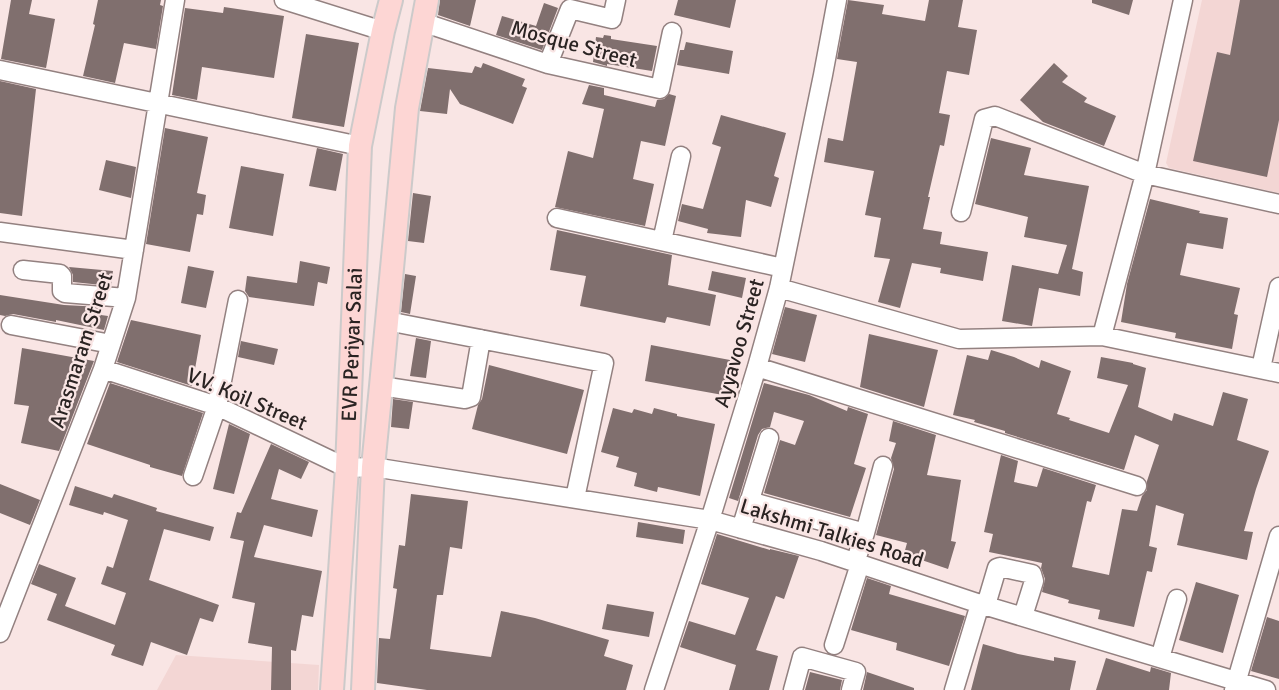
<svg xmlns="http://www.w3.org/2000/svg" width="1279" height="690" font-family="Signika,sans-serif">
  <rect width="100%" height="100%" fill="#f9e5e4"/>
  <path fill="#f3d6d4" d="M1202,0H1279V193L1169,168L1166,163Z
    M176,655L319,665L318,690H157Z"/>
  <path fill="#806f6e" d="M11,0H32L29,14L55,19L46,68L1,59Z
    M98,0H161L160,5L163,6L156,49L124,43L115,83L83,76L95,25L93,24Z
    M440,0H476L470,26L438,15Z
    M678,0H736L730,28L674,15Z
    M848,0L884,5L882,14L925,21L929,0H963L958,27L977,30L969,75L947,71L939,113L950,115L944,146L940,145L928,197H930L923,229L942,232L940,244L988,252L983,281L940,273L941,268L912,263L900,308L878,302L890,259L874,257L881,218L865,215L874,171L824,162L828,138L843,141L857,62L837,59Z
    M1092,0H1133L1129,15L1092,3Z
    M1240,0H1279V120L1267,177L1193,161L1217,52L1230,55Z
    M544,3L558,8L542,50L496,35L502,16L536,26Z
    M224,7L284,16L274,78L202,67L197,100L172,95L185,8L223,13Z
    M306,34L359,43L344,127L292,118Z
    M604,35L611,36V39L657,46L652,71L607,64V66L593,62L596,37L603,38Z
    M686,42L733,51L729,74L677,65L680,50H684Z
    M483,63L525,79L522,86L527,88L513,124L460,104L450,89L447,114L420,111L428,68L472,73L475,66L481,68Z
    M1054,63L1068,76L1062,82L1087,98L1084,102L1116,116L1104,146L1043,122L1020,100Z
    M0,81L36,89L22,216L0,213Z
    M589,85L604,88V95L655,107L657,100L664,99L669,94L676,96L665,146L641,141L633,179L654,184L645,226L555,207L568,151L593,158L604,109L582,104Z
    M721,115L786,133L774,176L779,178L771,207L746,200L741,237L707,233L708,229L678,221L682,204L703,209L721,147L712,144Z
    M165,128L208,137L197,193L206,195L203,215L197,214L190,252L146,244Z
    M991,138L1031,148L1024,175L1089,186L1072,269L1083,272L1080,296L1039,288L1032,326L1002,321L1012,265L1058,274L1067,245L1024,237L1028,217L975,204Z
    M317,148L343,154L336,191L309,186Z
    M106,160L136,167L131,198L99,190Z
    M241,166L284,174L273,236L229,228Z
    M413,193L431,196L424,243L408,241Z
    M1150,199L1200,211L1199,213L1228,218L1223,249L1187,243L1180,275L1240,288L1234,314L1238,315L1232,349L1175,338L1176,333L1121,322L1127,284Z
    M557,230L672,255L668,285L716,295L710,326L667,317L665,323L580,306L586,276L550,270Z
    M300,261L330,267L327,284L318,282L314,306L249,297L245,291L247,276L297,283Z
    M188,266L214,271L206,308L181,303Z
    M69,267L113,271L111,286L73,282V275Z
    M712,271L746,278L742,298L708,290Z
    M405,274L416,276L410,314L401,312Z
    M0,295L64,305L103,307L101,315L108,316L104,330L56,320V322L13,314L5,316L0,315Z
    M785,307L817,315L805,362L772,354Z
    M131,320L201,335L192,386L117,362Z
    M869,334L938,350L924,407L860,387Z
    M416,338L431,341L426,378L410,376Z
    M241,341L278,349L274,365L238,357Z
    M651,345L730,360L723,395L645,381Z
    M22,348L94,361L59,451L21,443L29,406L14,404Z
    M991,350L1014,357L1039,368L1041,360L1071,371L1057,414L1070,418L1069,420L1109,433L1128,385L1097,378L1101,357L1133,363V364L1146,368L1138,407L1172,421L1174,413L1213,426L1223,392L1248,399L1237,440L1269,451L1256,489L1244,531L1253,532L1247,560L1177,545L1184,514L1156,505L1149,546L1157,548L1152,572L1147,571L1134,627L1098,619L1100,610L1068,603L1069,600L1042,592L1045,579L1041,568L1042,563L989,552L993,534L984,532L1001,455L1018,461L1014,482L1037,487L1043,468L1096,485L1091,502L1087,501L1072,567L1109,575L1122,509L1137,511L1142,496L1147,490V481L1159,445L1135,435L1124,470L1005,433V431L974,422L975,420L953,415L967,355L988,360Z
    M489,365L584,390L567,454L472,429L478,405L482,399Z
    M110,383L203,413L182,476L150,467V465L87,444Z
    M764,383L809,395L847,411L848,407L868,414L854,464L866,468L850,517L764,493L780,440L795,445L804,421L774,412L770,427L762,429L758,435L738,501L729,498Z
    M393,399L413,402L409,429L391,427Z
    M613,408L632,413L634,409L652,414L654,408L677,414V416L715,424L700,496L658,487L657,492L634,486L637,473L616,467L619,457L601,452Z
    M893,421L936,435L927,475L961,480L951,541L956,542L948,569L904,554L907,543L876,535L894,469L891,458L896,443L889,441Z
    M229,424L250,434L234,494L213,489Z
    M271,444L309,462L301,479L279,469L271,499L318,510L312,537L264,525L254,557L322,571L313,617L302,615L296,651L291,650V690H271L272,647L248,643L255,603L232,598L244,541L230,538L237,512L241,513Z
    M0,484L40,500L30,525L0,513Z
    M75,486L112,498L114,494L157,508L156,511L214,527L210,541L164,529L149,580L219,605L213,622L200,618L187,655L151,642L143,666L111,655L115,645L47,620L57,594L31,584L39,564L76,578L65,606L115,625L126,593L101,584L107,566L113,568L128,520L104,512L103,515L69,505Z
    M411,494L468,501L462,549L450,547L443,595H437L430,649L491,657L501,611L535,618L609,640L604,656L633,665L626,690H427L377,683L379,638L390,639L397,589L393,588L399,545L405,546Z
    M638,522L685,530L683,544L636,537Z
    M717,534L770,550V549L799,556L784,599L776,596L756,650L778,656L769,690H729L736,665L680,647L689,621L735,635L749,598L701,584Z
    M867,578L891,586L889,594L965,616L949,666L896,650L897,643L851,630Z
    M1196,582L1239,595L1223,653L1179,640Z
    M607,604L654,612L649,637L602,629Z
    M1267,617L1279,621V679L1251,671Z
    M983,644L1018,654L1054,661V657L1076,661L1070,690H971Z
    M1106,658L1150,672L1151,667L1171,673L1169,690H1096Z
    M810,672L842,680L840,690H805Z
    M867,672L914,688V690H863Z"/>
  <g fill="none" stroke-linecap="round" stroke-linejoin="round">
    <g stroke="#938180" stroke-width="21">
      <path id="minor" d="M284,0L383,31
        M422,22L548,64L660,89L672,32
        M548,64L570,9L612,19L616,0
        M0,70L360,146
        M961,212L984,119L995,116L1145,174L1279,204
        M557,218L783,268
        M0,232L134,250
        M662,241L681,156
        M23,270L60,274L62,276V291L65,293L126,298
        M779,288L959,339L1102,336L1279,373
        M387,321L604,363L575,498
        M11,325L111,344
        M1102,336L1145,174L1183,0
        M757,367L1137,486
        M1261,368L1279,287
        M103,369L217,406L347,468L373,467L710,520L821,551L980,604L1266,690
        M381,386L465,399L471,397L481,339
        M193,476L217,406L238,300
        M749,501L865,533
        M741,529L769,438
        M855,563L865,533L883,466
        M986,605L997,568L1000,567L1032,574L1034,581L1023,616
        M0,633L103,369L126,298L175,0
        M834,645L860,564
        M1160,658L1177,599
        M654,690L710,520L757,367L779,288L823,75L837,0
        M793,690L802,657L856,672L851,690
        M954,690L980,604
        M1234,690L1279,536"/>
    </g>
    <g stroke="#cccaca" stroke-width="26">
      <g id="major">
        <path id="s1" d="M332,690L347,468L360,146L383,31L391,0"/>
        <path d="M363,690L373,467L381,386L407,108L427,0"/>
      </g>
    </g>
    <use href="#minor" stroke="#fff" stroke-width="18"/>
    <use href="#major" stroke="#fdd6d4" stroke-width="22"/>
  </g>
  <g text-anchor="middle" stroke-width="4.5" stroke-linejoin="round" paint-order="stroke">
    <g font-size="21" fill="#2a2322" stroke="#f9e5e4">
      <text transform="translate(574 44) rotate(15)" y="7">Mosque Street</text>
      <text transform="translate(739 343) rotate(-74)" y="7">Ayyavoo Street</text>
      <text dy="7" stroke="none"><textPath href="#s1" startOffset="346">EVR Periyar Salai</textPath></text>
      <text transform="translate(81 350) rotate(-72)" y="7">Arasmaram Street</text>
      <text transform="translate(247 399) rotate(23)" y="7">V.V. Koil Street</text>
      <text transform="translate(832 533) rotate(17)" y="7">Lakshmi Talkies Road</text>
    </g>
  </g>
</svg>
